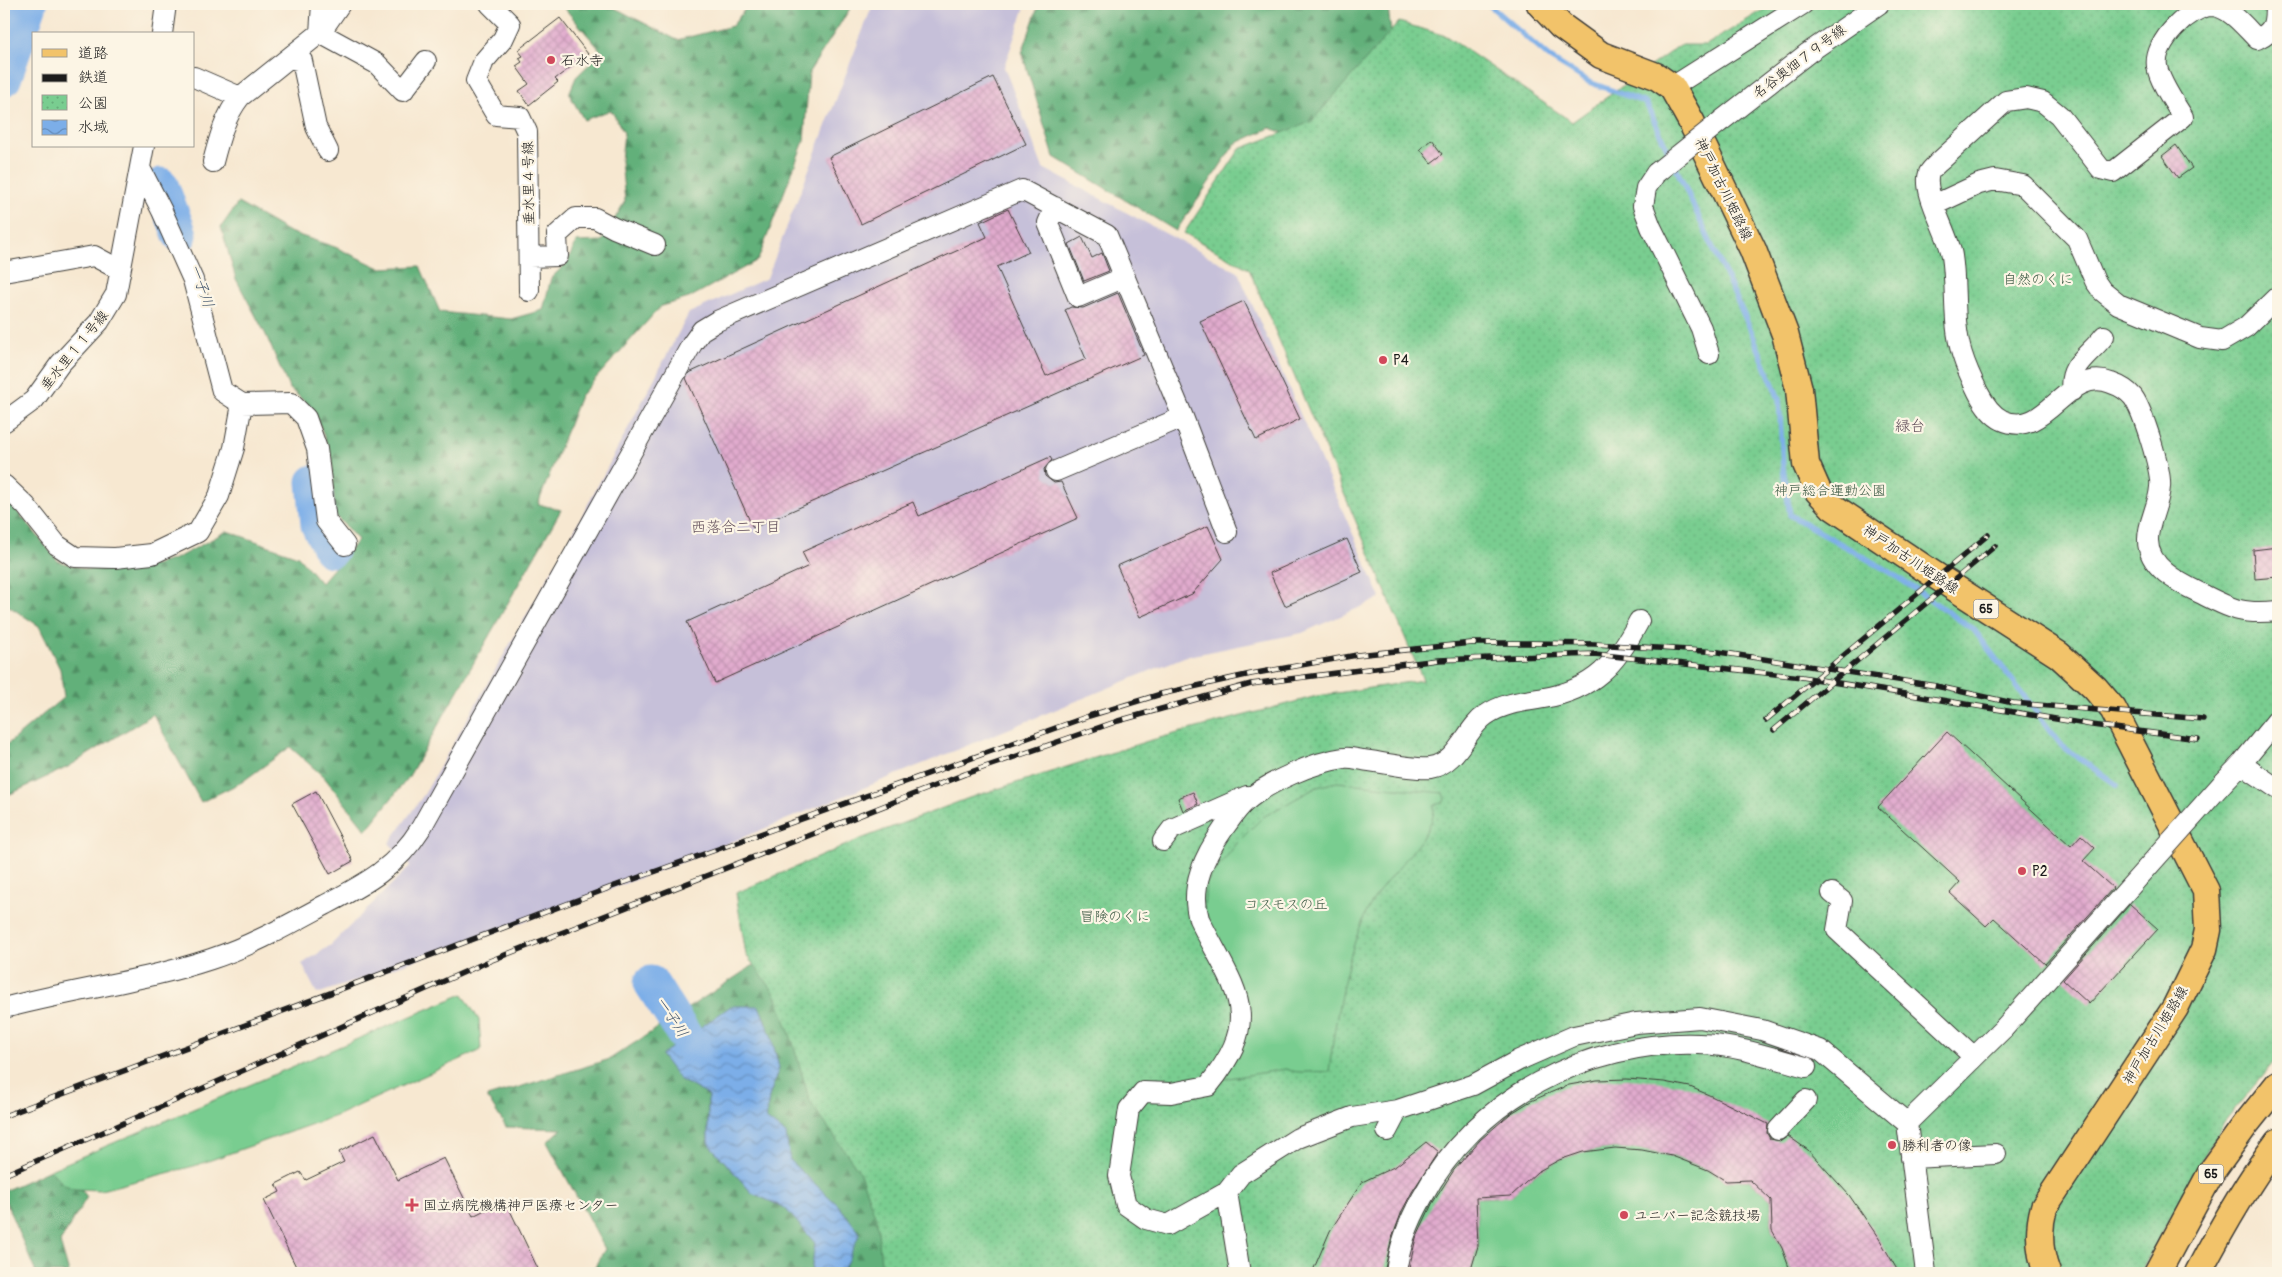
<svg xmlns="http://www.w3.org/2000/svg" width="2282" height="1277" font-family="Pangolin,'Klee One',sans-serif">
  <defs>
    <pattern id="forest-firs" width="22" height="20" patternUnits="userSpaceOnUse" patternTransform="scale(1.25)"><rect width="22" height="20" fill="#62b07a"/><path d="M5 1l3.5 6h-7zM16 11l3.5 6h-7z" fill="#508e63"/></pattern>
    <pattern id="park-dots" width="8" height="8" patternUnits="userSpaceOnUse" patternTransform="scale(1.25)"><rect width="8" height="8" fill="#79cd90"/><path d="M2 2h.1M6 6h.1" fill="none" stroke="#68af7c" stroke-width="1.8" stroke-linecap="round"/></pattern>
    <pattern id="water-waves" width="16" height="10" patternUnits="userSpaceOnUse" patternTransform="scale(1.25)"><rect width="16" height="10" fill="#7caee8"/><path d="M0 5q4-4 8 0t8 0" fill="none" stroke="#658dbb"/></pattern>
    <pattern id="building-cross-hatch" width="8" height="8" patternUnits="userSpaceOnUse" patternTransform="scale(1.25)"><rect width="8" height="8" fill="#e1abce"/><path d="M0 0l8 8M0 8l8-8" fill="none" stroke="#c093b0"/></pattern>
  </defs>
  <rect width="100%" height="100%" fill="#fcf5e5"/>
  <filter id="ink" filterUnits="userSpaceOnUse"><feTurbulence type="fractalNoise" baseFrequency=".02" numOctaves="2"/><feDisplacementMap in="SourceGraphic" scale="10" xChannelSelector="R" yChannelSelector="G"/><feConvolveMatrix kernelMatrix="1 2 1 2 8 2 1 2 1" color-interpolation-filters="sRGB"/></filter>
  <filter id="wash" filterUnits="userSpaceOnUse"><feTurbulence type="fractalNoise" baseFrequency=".0096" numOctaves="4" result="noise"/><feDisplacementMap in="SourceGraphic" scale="20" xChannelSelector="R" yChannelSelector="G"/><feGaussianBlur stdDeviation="1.12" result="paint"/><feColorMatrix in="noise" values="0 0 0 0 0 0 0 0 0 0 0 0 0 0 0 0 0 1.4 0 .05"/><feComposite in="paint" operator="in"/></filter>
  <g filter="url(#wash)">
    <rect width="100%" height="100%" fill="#f7e8d1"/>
    <path fill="#c6c0d9" d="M873,4H1026L1004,67L1043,168L1238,272L1381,598L1302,633L1184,657L685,861L474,940L317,994L302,964L331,945L410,866L389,843L425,793L567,544L689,313L767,278Z"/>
    <path fill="url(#forest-firs)" stroke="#3f664b" d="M561,4H613V7L677,40L732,26L749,4H853L809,72L804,141L758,260L689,298L661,306L580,396L538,504L561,510L408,778L366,830L324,777L290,747L242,782L201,802L153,714L68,767L4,797V747L64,697L60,669L39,626L4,603V498L23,518L58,561L85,569H142L177,558L227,531L298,556L321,583L358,540L335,515L332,458L314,410L289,388L266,335L236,279L221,227L238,203L289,232L335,247L380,268L420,266L440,312L511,319L543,310L551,278L567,263L576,242L602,241L625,201L621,161L624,133L611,110L584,120L569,94L576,77L602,52Z
      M1039,4H1371L1388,8L1392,39L1337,153L1270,128L1235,144L1176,231L1054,157L1022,53Z
      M763,959L1064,1273H842L859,1233L789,1161L785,1134L766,1120L769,1097L779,1068L679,1079L708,1095V1143L752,1193L785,1208L816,1243L811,1273H591L605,1249L547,1142L562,1129L506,1127L487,1097L610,1059Z
      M50,1170C60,1180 67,1189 82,1190L87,1197L60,1242L69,1273H36L4,1198V1191Z"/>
    <path fill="url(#park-dots)" stroke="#4a7456" d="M1773,4H2278V1057L2224,1122L2140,1273H882L877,1221L859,1171L810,1102L793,1043L775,993L746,955L736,893L858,840L969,798L1148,741L1317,696L1423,680L1249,269L1184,233L1240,149L1311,122L1399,22L1446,36L1572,122L1680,45H1706Z"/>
    <path fill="#79cd90" stroke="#4a7456" d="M1337,782L1443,793L1445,800L1434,806C1437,832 1388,876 1373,900C1347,944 1335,1021 1329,1072C1314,1070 1300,1075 1286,1069L1223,1079L1245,1035L1204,908L1206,883L1238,842L1263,817L1317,787Z
      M463,994L479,1020L481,1050L338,1115L194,1166L101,1190L74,1189L63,1184L50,1170Z
      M1615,1148L1642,1150L1672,1156L1708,1170L1726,1181L1750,1180L1771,1200L1772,1230L1782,1248L1791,1273H1470L1478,1246L1476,1198L1511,1196L1537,1172L1559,1160L1583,1152Z"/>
    <path fill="url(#water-waves)" stroke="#4c6582" d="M731,1006H759L771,1035L779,1068L769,1097L766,1119L786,1134L790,1161L838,1205L860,1233L842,1273H811L815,1243L785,1208L752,1193L708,1143V1095L679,1079L661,1055Z"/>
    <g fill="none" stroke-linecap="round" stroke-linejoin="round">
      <path stroke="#7caee8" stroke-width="5.5" d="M1488,4L1550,58L1589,82L1646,103L1749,326L1779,399L1783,467L1790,515L1890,572L1974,630L2062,746L2117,785"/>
      <path stroke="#7caee8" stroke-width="35" d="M4,79L30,4
        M161,185L180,235
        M314,482L318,525L331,550
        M651,983L694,1050"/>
    </g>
    <g id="blocks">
      <path fill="url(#building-cross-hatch)" d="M560,18L588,54L555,79L558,82L529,105L519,91L529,84L516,66L522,62L519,58L523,56L518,50Z
        M993,77L1026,144L861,224L829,157Z
        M1432,139L1443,154L1431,163L1420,149Z
        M2176,145L2192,168L2178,178L2162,156Z
        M1008,209L1029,252L997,267L1046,376L1086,359L1065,310L1071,307L1083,308L1118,293L1144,355L753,528L686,378L689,373L987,237L980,222Z
        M1082,237L1092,258L1102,253L1109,271L1084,281L1069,244Z
        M1244,301L1300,419L1256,440L1200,321Z
        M1050,457L1052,460L1044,469L1045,476L1054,483L1061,482L1078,518L715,683L687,622L809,566L802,552L913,502L919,516Z
        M1208,526L1223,559L1192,594L1140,617L1117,566Z
        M1347,539L1362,572L1285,606L1270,573Z
        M2278,547V577L2255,579L2253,550Z
        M1947,732L2071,846L2081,835L2095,848L2083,861L2113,888L2045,964L1994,918L1986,926L1950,893L1960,882L1878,807Z
        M316,791L353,861L330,874L292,804Z
        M1193,792L1198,804L1183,811L1178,798Z
        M2130,904L2158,929L2089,1004L2063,980Z
        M1627,1079L1664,1082L1690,1087L1709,1095L1768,1124L1767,1133L1770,1139L1781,1141L1788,1136L1808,1150L1849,1195L1880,1240L1899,1273H1791L1782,1248L1772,1230L1771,1200L1750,1180L1726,1181L1708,1170L1672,1156L1642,1150L1615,1148L1583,1152L1559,1160L1537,1172L1511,1196L1476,1198L1478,1246L1470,1273H1408L1416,1238L1432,1204L1454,1170L1480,1140L1510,1114L1531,1101L1552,1092L1569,1085L1597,1080Z
        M375,1134L398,1180L444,1158L473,1216L505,1200L540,1273H299L264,1200L280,1192L276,1184L300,1172L306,1180L344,1162L339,1152Z
        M1426,1142L1438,1152L1412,1192L1402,1211L1391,1241L1384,1273H1312L1330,1231L1362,1182L1396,1166Z"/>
    </g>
  </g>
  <g filter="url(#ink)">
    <use href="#blocks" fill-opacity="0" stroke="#3d3b37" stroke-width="1"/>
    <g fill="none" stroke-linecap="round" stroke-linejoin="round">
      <g stroke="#3d3b37" stroke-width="22">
        <path id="minor" d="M322,4L320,33L377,64L403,91L426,61
          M490,4L510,24L503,39L484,61L476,81L496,115L520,117L527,132L529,291
          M2275,4C2275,22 2275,31 2257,39C2245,27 2230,7 2212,6C2190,6 2153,43 2157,66C2159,81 2175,104 2183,117L2113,172L2101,169L2059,115L2043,102L2026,98L2006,101L1939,162C1936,165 1931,169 1929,173C1922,193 1949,234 1952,256C1957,288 1952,322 1962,354C1966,367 1972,380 1978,392C1983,402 1992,415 2002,420C2047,441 2066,365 2111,383C2120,386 2127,390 2133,397C2143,411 2162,471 2160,487C2159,505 2148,522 2148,539C2147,567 2179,583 2200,593C2232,609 2241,615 2278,611
          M162,34L166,4
          M289,58L302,61L316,127L328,151
          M194,77L240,97L320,33L340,4
          M1672,87L1803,4
          M1721,121L1808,53L1879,4
          M213,162C219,139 225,116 240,97
          M140,168L162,211L193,280L222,391L242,404L291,403L306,418L317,449L326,521L345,545
          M1656,173L1646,188L1643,206L1651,227L1701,328L1709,354
          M1934,205L1979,184L1995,180L2023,185L2077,239L2095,281L2102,291L2118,304L2200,338L2222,341L2246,327L2278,296
          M1055,207L1048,223L1078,297L1125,277
          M529,257L558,256L557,235L576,218H595L614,228L655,245
          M4,272L94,256L120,270
          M2072,391C2067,365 2090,355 2104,336
          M1183,417L1227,532
          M4,422L34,400L60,364L99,322L116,294L144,146
          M4,485L26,506L57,545L75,557L115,558L152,554L198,532L219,496L234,448L242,404
          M1639,621C1617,663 1593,690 1544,698C1525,701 1503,703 1486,715C1466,728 1458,764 1430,768C1416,770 1379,762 1363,760C1357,759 1350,757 1344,758C1314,762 1268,782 1245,802C1237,809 1230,820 1224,828C1205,855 1189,886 1199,919C1234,990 1266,1015 1208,1086L1171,1093L1143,1092L1129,1109L1119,1176L1126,1205L1146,1219L1168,1225L1227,1192L1241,1174L1298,1138L1352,1117L1398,1110L1473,1085L1519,1060L1574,1036L1636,1023L1700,1018L1762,1030L1820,1050L1907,1123L2004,1028
          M2241,764L2278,789
          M2221,785L2241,764L2278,719
          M1163,841L1172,829L1247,796
          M1832,893L1842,901L1837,930L1974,1057
          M4,1008C71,990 145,981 211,959C251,946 288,925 325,905C365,884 396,868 421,828L692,344L702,330L717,321L1022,190L1107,235L1183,417L1056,471
          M1907,1123L1926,1273
          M1778,1130L1806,1100
          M1387,1131L1398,1110
          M1911,1158L1996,1154
          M1227,1192L1240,1273
          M1396,1273C1399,1247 1409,1221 1422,1198C1475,1099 1587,1040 1699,1044C1736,1045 1770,1057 1806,1067"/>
      </g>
      <g stroke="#3d3b37" stroke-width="29">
        <path id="major" d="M1540,4L1561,26L1601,55L1656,76L1672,87L1691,121L1753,250L1785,334L1799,389L1806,464L1818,491L1833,507L1930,572L2059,655L2095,688L2113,709L2206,891L2208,930L2204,949L2175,1008L2044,1207C2038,1229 2039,1252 2047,1273
          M2157,1273L2212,1171L2246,1124L2278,1084
          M2198,1273C2222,1227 2247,1183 2278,1142"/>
      </g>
      <use href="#minor" stroke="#fff" stroke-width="20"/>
      <use href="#major" stroke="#f2c36a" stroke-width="26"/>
      <g stroke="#1c1c1c" stroke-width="5.5">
        <path id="rail" d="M1766,720L1988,535
          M1774,730L1995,546
          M4,1116L609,888L1089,716L1161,694L1251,674L1357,655L1472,643H1532L1595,644L1719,652L1936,686L2013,703L2203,719
          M4,1175L154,1110L487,962L965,774L1118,721L1251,684L1438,660L1595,654L1802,677L2092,725L2198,739"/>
      </g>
      <use href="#rail" stroke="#fcf5e5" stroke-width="4" stroke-dasharray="11" stroke-linecap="butt"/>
      <g stroke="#3d3b37" stroke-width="22" stroke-linecap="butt">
        <path id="minor-bridge" d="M1656,173L1721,121
          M2004,1028L2221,785"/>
      </g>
      <use href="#minor-bridge" stroke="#fff" stroke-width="20"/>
    </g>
  </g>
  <g fill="#d1495b" stroke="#fcf5e5" stroke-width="2">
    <circle cx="551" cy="60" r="5"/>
    <circle cx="1383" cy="360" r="5"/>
    <circle cx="2022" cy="871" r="5"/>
    <circle cx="1892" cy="1145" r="5"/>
    <path d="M409.5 1197.5h5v5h5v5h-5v5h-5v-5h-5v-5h5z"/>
    <circle cx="1624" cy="1215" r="5"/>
  </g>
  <g text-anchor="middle" stroke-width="4.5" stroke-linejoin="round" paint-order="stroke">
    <g fill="#fcf5e5" stroke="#5f5d58" stroke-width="1">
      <rect x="1973.5" y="599.5" width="25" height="19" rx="4"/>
      <rect x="2198.5" y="1164.5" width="25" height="19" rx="4"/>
    </g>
    <g font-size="12" font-weight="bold" fill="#1c1c1c">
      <text x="1986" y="613">65</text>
      <text x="2211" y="1178">65</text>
    </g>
    <g font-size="14" fill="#1c1c1c" stroke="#fcf5e5" text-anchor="start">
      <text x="561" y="65">石水寺</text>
      <text x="1393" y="365">P4</text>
      <text x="2032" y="876">P2</text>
      <text x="1902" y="1150">勝利者の像</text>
      <text x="423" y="1210">国立病院機構神戸医療センター</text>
      <text x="1634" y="1220">ユニバー記念競技場</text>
    </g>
    <g font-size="14" fill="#1c1c1c" stroke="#fcf5e5">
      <text transform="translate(1799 61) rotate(-37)" y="5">名谷奥畑７９号線</text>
      <text transform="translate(528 183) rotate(-91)" y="5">垂水里４号線</text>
      <text transform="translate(1724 189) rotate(64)" y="5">神戸加古川姫路線</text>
      <text transform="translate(74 350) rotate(-51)" y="5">垂水里１１号線</text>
      <text transform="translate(1911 559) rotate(34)" y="5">神戸加古川姫路線</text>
      <text transform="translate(2155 1035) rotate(-59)" y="5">神戸加古川姫路線</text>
    </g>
    <g font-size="14" fill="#3d5a45" stroke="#fcf5e5">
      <text x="2038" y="284">自然のくに</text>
      <text x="1830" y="495">神戸総合運動公園</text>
      <text x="1286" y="909">コスモスの丘</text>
      <text x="1115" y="921">冒険のくに</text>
    </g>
    <g font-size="15" font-style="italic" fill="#42566e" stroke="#fcf5e5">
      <text transform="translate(202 286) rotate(71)" y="5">一子川</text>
      <text transform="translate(672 1017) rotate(57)" y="5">一子川</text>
    </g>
    <g font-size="15" fill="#614e5a" stroke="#fcf5e5">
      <text x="1910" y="431">緑台</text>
      <text x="736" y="532">西落合二丁目</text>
    </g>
  </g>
  <rect width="2282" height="1277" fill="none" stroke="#fcf5e5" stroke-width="20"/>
  <rect x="32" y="32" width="162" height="115" fill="#fcf5e5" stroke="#a29e95"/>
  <rect x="42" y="49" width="25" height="8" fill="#f2c36a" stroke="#a29e95"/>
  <text x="78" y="58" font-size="15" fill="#1c1c1c">道路</text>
  <rect x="42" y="74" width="25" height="8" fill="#1c1c1c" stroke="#a29e95"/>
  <text x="78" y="82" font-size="15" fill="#1c1c1c">鉄道</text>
  <rect x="42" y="95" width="25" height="15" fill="url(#park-dots)" stroke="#a29e95"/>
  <text x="78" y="108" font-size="15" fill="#1c1c1c">公園</text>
  <rect x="42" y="120" width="25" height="15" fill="url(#water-waves)" stroke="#a29e95"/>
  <text x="78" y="132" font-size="15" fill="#1c1c1c">水域</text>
</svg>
